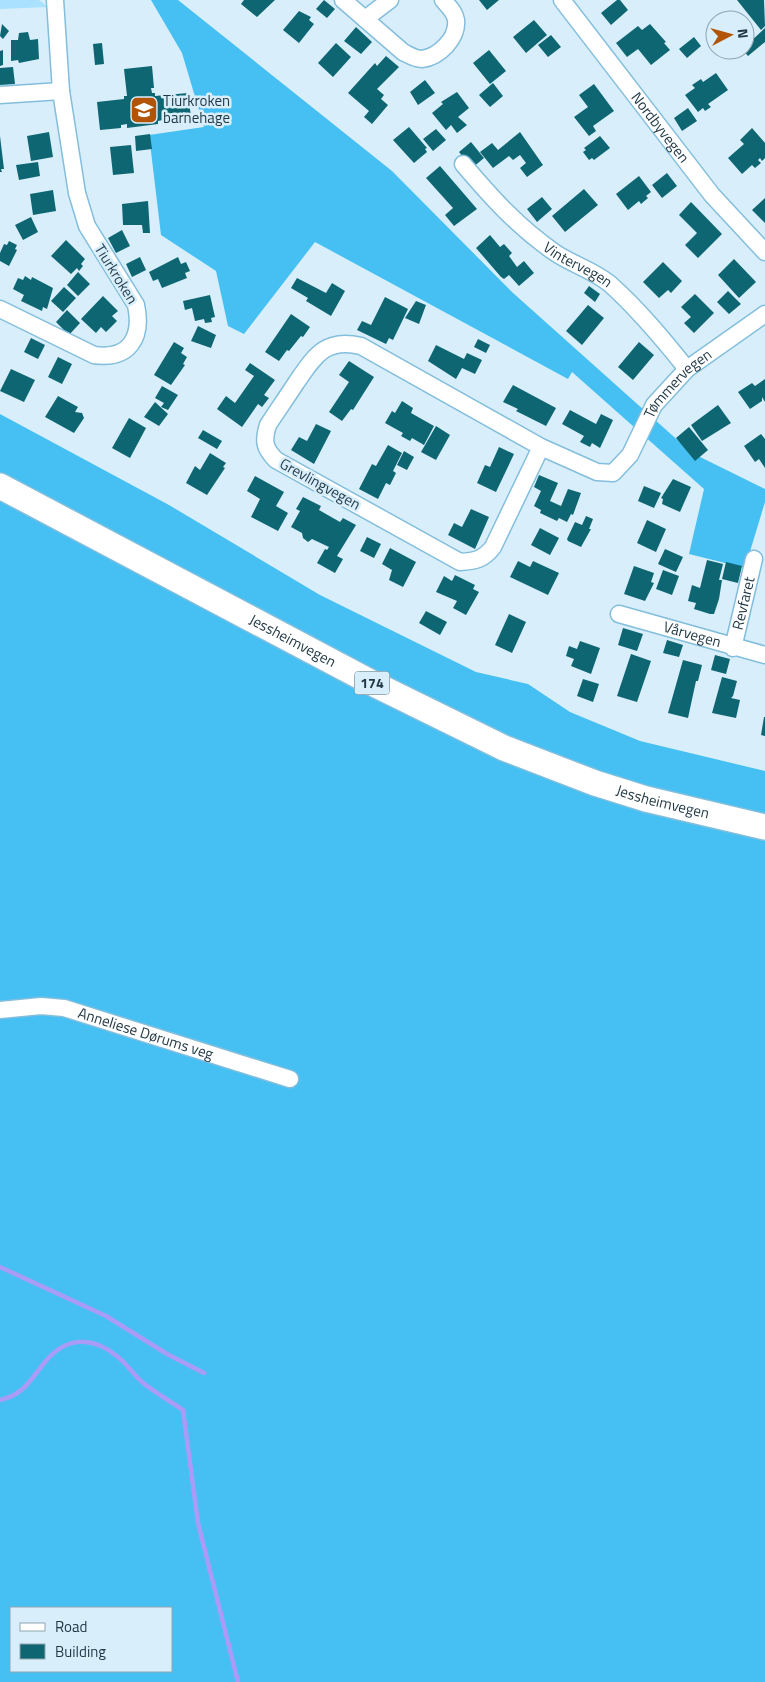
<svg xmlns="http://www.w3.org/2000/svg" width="765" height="1682" font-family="'Titillium Web',sans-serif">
  <rect width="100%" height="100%" fill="#d8effb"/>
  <path fill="#a9e1fe" d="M0,0H39L48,7L0,9Z"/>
  <path fill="#46c0f3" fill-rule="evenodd" d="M151,0H178L392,171L512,292L692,453L765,489V502L745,568L689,554L704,489L572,372L568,379L315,242L244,334L228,326L216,271L161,235L149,135L204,127L182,53Z
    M0,414L169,505L320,595L476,672L528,684L570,712L640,741L765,771V1682H0ZM11,1608H171V1671H11Z"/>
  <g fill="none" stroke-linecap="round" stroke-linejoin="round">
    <path stroke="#aa9cf6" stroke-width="4.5" d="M0,1267L106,1316L167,1354L204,1373
      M0,1400C24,1395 31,1379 45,1362C66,1336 93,1336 118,1357C127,1364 133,1374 142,1382C154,1392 170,1401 183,1410L198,1523L238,1682"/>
  </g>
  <path fill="#0e6672" d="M244,0H275L257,17L241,4Z
    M324,0L335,9L327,18L316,9Z
    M479,0H499L487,10Z
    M617,0H620L628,10L611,25L601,13Z
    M737,0H764L765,26L761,30Z
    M299,11L311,17L309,20L314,24L299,43L283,30Z
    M534,20L547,35L526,53L513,37Z
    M2,24L9,31L3,39L0,36Z
    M650,24L666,42L664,43L670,50L651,65L638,49L627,57L616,43L638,26L642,30Z
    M356,27L372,42L361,54L344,41Z
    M765,28V42L748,56L743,50H745V41L747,40L749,43Z
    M28,32L30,40L38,39L39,59L19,63L18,60L11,61V40H18L19,33Z
    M551,35L561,47L548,57L538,45Z
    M694,37L701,46L687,58L679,49Z
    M102,43L104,64L95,65L93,44Z
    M336,43L351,57L333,77L318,63Z
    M3,50V65L0,66V51Z
    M489,50L506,71L490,84L473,63Z
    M386,56L399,67L377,89L384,95L381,99L388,105L372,124L364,117L369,111L348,93L375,63L377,66Z
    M152,66L154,88H151L152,93H155V96L188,93L191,117L185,118V121L164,124L163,120L158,121V124L127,128V124L121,125V128L100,130L97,102L124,99V96H127L124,69Z
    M13,67L15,84L0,85V68Z
    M716,73L728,90L708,104L711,107L705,111L703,108L698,112L685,95L695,88L692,85L701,79L703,82Z
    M425,80L435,93L418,105L410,92Z
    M493,83L503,96L490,107L479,95Z
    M594,84L614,111L593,126L596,131L589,136L574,117L588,107L579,95Z
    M457,92L469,108L458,117L467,125L457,133L451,125L446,130L432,113L443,104L441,102Z
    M688,108L697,121L682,131L674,118Z
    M409,127L427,148L425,149L427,152L414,163L393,140Z
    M752,128L765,143V158L762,161L760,158L758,160L761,163L755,168L752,165L742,174L728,158L744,144L740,140Z
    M436,129L446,140L433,151L423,139Z
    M49,132L53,157L31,161L27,136Z
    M520,132L543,165L527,177L520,168L526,163L520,155L513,160L509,156L493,168L480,152L492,143L498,150Z
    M150,134L152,149L136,151L135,136Z
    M0,136L4,169H1L2,172H0Z
    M600,136L610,148L594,160L592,158L589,160L583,152L586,150L584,148Z
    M471,142L484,158L472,168L459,152Z
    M131,145L134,173L113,175L110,147Z
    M38,162L40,176L19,180L16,165Z
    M440,166L477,209L454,226L445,215L453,208L426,178Z
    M667,173L677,186L662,198L652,185Z
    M639,176L651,192L646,196L648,198L641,204L639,201L628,210L616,194Z
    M584,189L598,205L565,232L552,216Z
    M53,190L56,211L33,215L30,194Z
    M542,197L552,209L537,222L527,209Z
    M765,198V223L752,210Z
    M148,201L150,233H143L142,225H123L122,204Z
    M691,202L722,234L698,258L685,245L697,233L679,215Z
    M31,217L38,232L23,240L15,225Z
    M122,230L130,246L116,253L108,238Z
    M490,235L500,247L504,244L512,253L509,256L517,267L524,261L534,273L519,286L509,275L504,279L501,277L476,248Z
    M66,240L85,259L81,264L83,266L79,271L77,268L71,274L51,256Z
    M9,241L17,245L15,249L17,250L9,266L0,261V253L4,244L7,245Z
    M140,257L146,270L132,277L126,264Z
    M178,257L181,264L186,262L190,271L185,273L187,278L162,288L158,279L153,281L149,272Z
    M734,259L756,282L739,298L718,275Z
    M663,262L682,281L671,293L668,290L659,298L643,282Z
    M78,272L90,284L78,296L67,285Z
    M25,276L31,280L32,277L53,288L47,309L43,307L42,311L21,301L24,295L13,289L18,278L23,280Z
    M297,278L326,293L332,283L345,291L331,316L306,301L308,298L291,288Z
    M589,286L600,294L595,302L584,293Z
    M64,287L76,298L63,312L51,301Z
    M728,291L741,304L729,314L717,302Z
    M695,294L714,313L694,333L684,323L691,317L681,307Z
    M210,295L215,317L211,318L212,322L205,323L204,319L195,321L192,308L185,310L183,301Z
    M103,296L118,311L112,316L117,321L106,332L101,327L96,333L81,319Z
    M385,297L408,309L393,340L389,338L386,344L357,330L362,321L371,325Z
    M416,301L426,305L419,324L405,318Z
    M588,305L604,318L582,345L566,331Z
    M67,310L80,323L69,335L56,322Z
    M291,314L310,327L303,337L301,336L289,351L287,350L279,361L265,352Z
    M198,326L216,335L211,348L191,341Z
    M31,338L45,345L38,359L24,352Z
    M478,339L490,345L486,353L474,347Z
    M174,342L184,348L181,353L187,357L183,364L185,365L171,385L154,375Z
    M639,342L654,355L633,380L618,367Z
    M436,345L464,359L467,353L482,360L475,374L462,368L456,379L428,361Z
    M58,357L72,364L62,384L48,377Z
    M349,361L374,377L353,410L351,409L342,421L329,412L349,382L339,375Z
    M250,363L275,380L264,395L269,398L262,407L258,404L242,427L217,409L226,396L235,403L254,376L245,370Z
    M11,369L35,380L24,402L0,391Z
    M765,379V402L762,397V401L750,409L738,392L752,383L755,386Z
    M513,385L556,408L546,426L516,411L518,409L503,402Z
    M162,386L178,395L168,410L161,407L164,403L155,398Z
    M58,396L78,407L75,412L82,413L84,418L74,433L45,417Z
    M402,401L413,408L411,413L434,426L424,445L412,438L410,441L401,436L403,433L385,423L392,411L395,413Z
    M155,402L168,414L159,426L144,417Z
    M718,405L731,423L702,441L691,425Z
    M570,410L596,424L601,414L613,420L600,448L592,443L590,447L580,442L584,436L562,424Z
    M129,418L146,428L130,458L112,448Z
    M316,424L331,431L314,464L291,450L299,437L307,441Z
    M436,426L450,435L436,460L421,452Z
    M689,427L708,450L695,461L676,438Z
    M203,430L222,441L217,449L198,438Z
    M761,434L765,439V468L759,459L755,462L744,446Z
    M388,445L402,453L393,471L396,473L390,485L386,483L378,499L359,489L372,464L376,466Z
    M499,447L514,454L496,492L477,483L485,465L490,467Z
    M404,451L414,457L407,470L397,465Z
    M210,453L226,463L223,467L225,468L207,495L186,483L195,466L200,470Z
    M539,475L558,483L550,501L561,506L568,489L581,493L573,515L571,514L567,522L559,518L557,521L540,513L541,510L534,506L541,491L534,487Z
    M255,476L284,492L276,506L288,513L278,531L251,517L260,499L247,491Z
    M673,479L691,487L680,512L662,504L663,499L661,498Z
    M644,486L661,493L654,508L638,501Z
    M303,497L321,506L319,510L340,522L343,518L356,525L337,556L343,559L335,573L317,563L325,549L327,550L329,547L312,539L308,542L303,538L302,533L291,527L300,511L296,509Z
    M471,509L489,517L475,549L448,535L454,523L462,527Z
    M586,516L593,519L589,529H591L581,547L568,541L567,539L575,522L582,525Z
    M647,520L666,529L656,552L637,543Z
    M540,528L559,538L550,555L531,545Z
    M367,537L381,544L374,558L360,551Z
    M390,548L416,562L403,587L389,580L392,570L382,564Z
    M665,549L683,557L676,572L658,564Z
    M707,560L723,564L719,580H722L719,599L714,614H710L694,609L696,603L688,601L692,585L700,588Z
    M518,561L530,567L533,561L559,573L548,595L510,577Z
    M726,562L742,566L738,583L722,579Z
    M634,566L654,573L651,582L654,583L645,601L624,594Z
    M663,570L679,576L672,595L656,589Z
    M455,575L475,585L473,589L479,592L466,615L453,608L457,601L436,592L444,576L452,581Z
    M426,611L447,622L440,635L419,623Z
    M509,614L526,622L512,653L495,645Z
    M623,628L643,634L637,651L618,645Z
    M667,640L683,645L679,657L663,653Z
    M580,641L600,648L591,674L571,666L574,659L566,656L569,646L577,649Z
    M631,654L651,661L637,702L617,696Z
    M715,655L730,659L726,674L711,670Z
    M683,660L702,665L698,681H696L688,718L668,713Z
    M722,677L737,681L733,696L731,698L740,700L736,718L712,713Z
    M583,679L599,684L593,702L577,696Z
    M764,717H765V736L761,735Z"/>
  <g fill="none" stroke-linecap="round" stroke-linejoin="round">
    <g stroke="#83bedc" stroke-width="19">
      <g id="minor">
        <path d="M343,0L403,52C409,55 415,59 422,59C439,57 458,38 456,20C455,12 448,6 443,0"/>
        <path id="s1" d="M562,0L712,195L765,252"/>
        <path d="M365,19L390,0"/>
        <path d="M0,95L61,91"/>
        <path id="s2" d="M463,164C491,197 518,227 554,252C571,264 593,270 610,284C639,310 663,339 687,369"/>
        <path d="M0,309L94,355C129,360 143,338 136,305L87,226L77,193L61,91L55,0"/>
        <path id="s3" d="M541,447L493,547C483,560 475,561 460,562L276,460C264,448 263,441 268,425C277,411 287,397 296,383C314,357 325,337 361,346L541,447L597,472L613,473L630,455L654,405L687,369L765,314"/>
        <path id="s4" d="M619,614L765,655"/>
        <path id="s5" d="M733,648L754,559"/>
        <path id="s6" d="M0,1010L41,1006L64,1008L290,1079"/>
      </g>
    </g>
    <g stroke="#83bedc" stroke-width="28">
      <g id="primary">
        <path id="s7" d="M0,486L376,685L504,748L595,783L646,799L765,827"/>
      </g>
    </g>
    <use href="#minor" stroke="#fff" stroke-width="16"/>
    <use href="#primary" stroke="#fff" stroke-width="25"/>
  </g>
  <defs>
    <g id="school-square" transform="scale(1.4375)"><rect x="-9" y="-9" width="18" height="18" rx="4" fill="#b25305" stroke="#d8effb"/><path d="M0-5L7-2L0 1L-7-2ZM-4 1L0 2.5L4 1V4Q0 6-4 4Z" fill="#fff"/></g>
  </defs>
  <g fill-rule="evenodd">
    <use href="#school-square" x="144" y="110"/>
  </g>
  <g text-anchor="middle" stroke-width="5" stroke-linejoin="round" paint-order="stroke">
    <rect fill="#d8effb" stroke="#566f7b" stroke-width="1" x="354.5" y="671.5" width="35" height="23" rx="4"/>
    <g font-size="14" font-weight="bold" fill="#1f3844">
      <text x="372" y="688">174</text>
    </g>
    <g font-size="15" fill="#1f3844" stroke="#d8effb" text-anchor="start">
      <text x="163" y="106">Tiurkroken<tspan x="163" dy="17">barnehage</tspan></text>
    </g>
    <g font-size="15" fill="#1f3844" stroke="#d8effb">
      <text dy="5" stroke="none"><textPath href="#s1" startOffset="161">Nordbyvegen</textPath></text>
      <text dy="5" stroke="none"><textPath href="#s2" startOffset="154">Vintervegen</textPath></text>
      <text transform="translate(116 274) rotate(58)" y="5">Tiurkroken</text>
      <text dy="5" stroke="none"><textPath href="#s3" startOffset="926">Tømmervegen</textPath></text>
      <text transform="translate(320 484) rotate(29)" y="5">Grevlingvegen</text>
      <text dy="5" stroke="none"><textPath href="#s5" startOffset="46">Revfaret</textPath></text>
      <text dy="5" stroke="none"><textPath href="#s4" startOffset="76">Vårvegen</textPath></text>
      <text dy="5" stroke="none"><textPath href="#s7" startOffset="331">Jessheimvegen</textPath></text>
      <text dy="5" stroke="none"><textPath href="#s7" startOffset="736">Jessheimvegen</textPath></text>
      <text dy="5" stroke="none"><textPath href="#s6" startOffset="150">Anneliese Dørums veg</textPath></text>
    </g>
  </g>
  <rect x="10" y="1607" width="162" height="65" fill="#d8effb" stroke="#8ea6b2"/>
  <rect x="20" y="1623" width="25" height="8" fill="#ffffff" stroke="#8ea6b2"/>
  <text x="55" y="1632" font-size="15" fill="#1f3844">Road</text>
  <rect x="20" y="1644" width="25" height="15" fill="#0e6672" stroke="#8ea6b2"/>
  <text x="55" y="1657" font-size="15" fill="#1f3844">Building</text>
  <g transform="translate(730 35) rotate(84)"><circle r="24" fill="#d8effb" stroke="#8ea6b2"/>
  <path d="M0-4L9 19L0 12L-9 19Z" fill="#b25305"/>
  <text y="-8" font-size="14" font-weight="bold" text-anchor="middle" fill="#1f3844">N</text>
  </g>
</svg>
